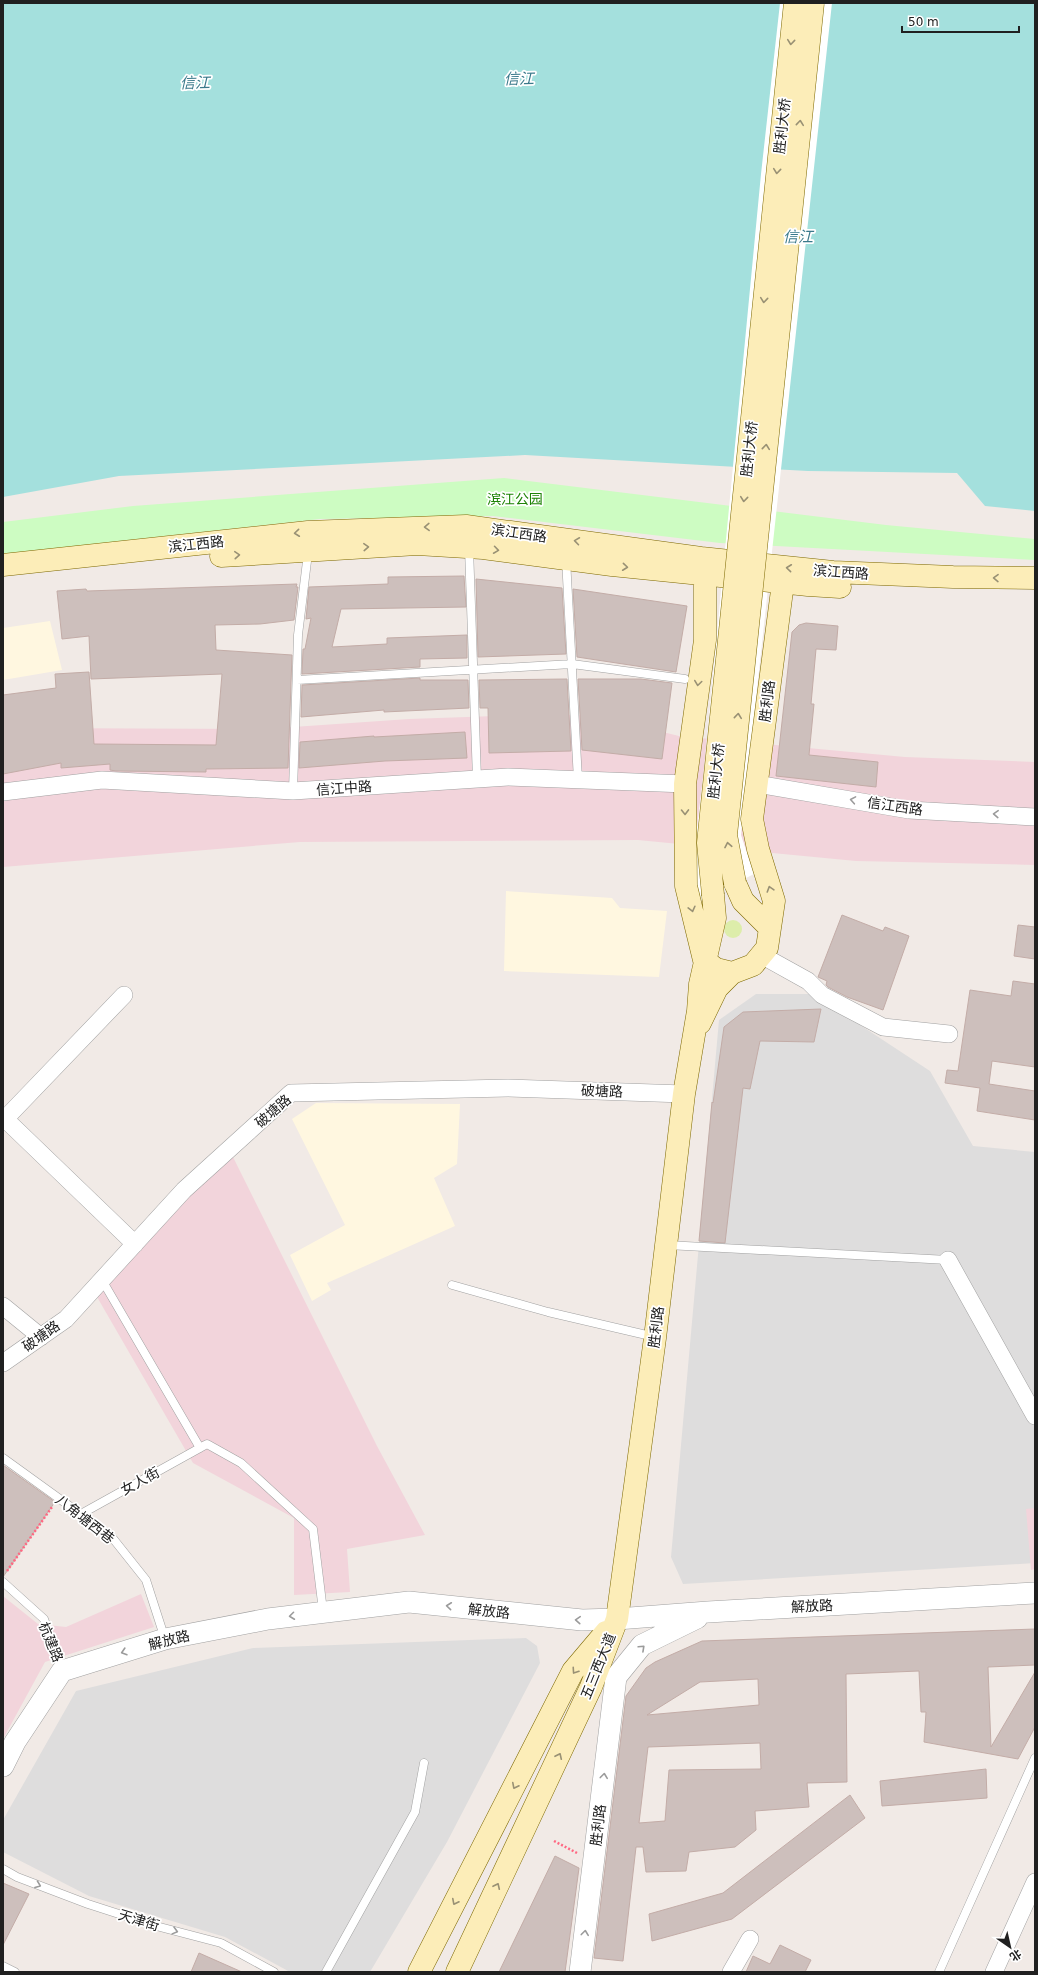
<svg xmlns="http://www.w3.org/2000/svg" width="1038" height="1975" font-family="'DejaVu Sans','Noto Sans SC',sans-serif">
  <rect width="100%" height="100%" fill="#f1eae6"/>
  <path fill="#dedddd" d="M756,994H813L930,1071L973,1146L1035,1152V1563L683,1584L671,1557L719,1020Z
    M526,1638L537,1646L540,1663L447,1842L370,1972H290L225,1937L89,1896L3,1852V1820L76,1691L253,1648Z"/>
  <path fill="#f2d4db" d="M525,715H594L679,736L905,757L1035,762V865L856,861L638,840L300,842L3,867V731L23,728L264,729L409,719Z
    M229,1149L377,1446L425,1535L347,1549L350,1592L294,1595V1518L193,1463L93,1290Z
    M1035,1508V1569L1031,1570L1026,1509Z
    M141,1594L154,1627L45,1662L3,1739V1596L38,1624L66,1627Z"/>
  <path fill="#fff7e0" d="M50,621L62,670L3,680V628Z
    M506,891L612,898L620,908L667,911L659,977L504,971Z
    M316,1103L460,1104L457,1164L434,1178L455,1226L327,1283L331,1290L312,1301L290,1255L345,1225L292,1119Z"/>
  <path fill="#ddedaa" d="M724 929a9 9 0 1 1 18 0a9 9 0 1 1-18 0Z"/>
  <path fill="#cdfcc2" d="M504,478L886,525L1035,539V560L720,543L493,516L320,519L3,554V522L133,506Z"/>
  <path fill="#a4e0dd" d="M3,3H1035V511L985,506L957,473L808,471L525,455L119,476L3,497Z"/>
  <path fill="#fff" d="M780,3H832L741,835L754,874L700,901L693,861L704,769L761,174Z"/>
  <path fill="#cdbfbc" stroke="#c3aca7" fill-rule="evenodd" d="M464,576L466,607L341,609L332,647L387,644V638L467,635V658L420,659V667L302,674L303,649H305L311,618L306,619L309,587L388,584V577Z
    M476,579L562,588L566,654L478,657Z
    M297,584L296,587H298L294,620L260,624L215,625L216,650L292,655L288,768L206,769V772L116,771L110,770V764L61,768V763L3,774V695L56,688L55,674L89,672L94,744L216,745L222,674L91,679L89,636L62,639L57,591L86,589L87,591Z
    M573,589L687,606L676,672L577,657Z
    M806,623L838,626L836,650L816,649L811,704H814L809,755L878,762L876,787L776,776L792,632L799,625Z
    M420,678V680H468L469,708L384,712V710L301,717L302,685Z
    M567,679L571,751L489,753L488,708H480L479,680Z
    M578,679H641L672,683L662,759L582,750Z
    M465,732L467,758L385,761L299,768L300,742L374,736V737Z
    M842,915L883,931L885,927L909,936L883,1010L847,997L828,987L826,985L827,981L818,977Z
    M1018,925L1035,927V959L1014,956Z
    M1013,981L1035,984V1067L992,1061L989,1084L1035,1091V1120L977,1111L980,1088L945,1083L947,1070L958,1071L970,990L1011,996Z
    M821,1009L814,1042L760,1041L750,1089L743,1088L725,1243L699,1241L712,1102L713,1103L724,1027L743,1012Z
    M3,1465L55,1502L3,1577Z
    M1035,1629V1665L988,1667L991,1747L1035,1672V1727L1018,1759L924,1742L926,1712H921L919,1671L846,1674L847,1782L807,1783L809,1807L755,1811L756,1830L735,1847L689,1852L686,1871L646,1872L643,1847H636L623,1961L594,1958L626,1696L646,1668L655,1662L702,1641ZM758,1679L759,1705L647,1715L700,1682ZM760,1743L761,1769L669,1770L665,1821L639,1823L648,1747Z
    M986,1769L987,1798L882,1806L880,1781Z
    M850,1795L865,1818L732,1919L652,1941L649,1914L723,1893Z
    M555,1856L579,1868L565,1972H499Z
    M3,1883L29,1894L3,1945Z
    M780,1945L811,1960L805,1972H746L753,1956L770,1964Z
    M199,1953L242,1972H191Z"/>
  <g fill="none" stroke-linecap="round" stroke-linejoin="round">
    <g stroke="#a1a1a1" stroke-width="9">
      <path id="service" d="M469,548L477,779
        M566,559L578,780
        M297,680L572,664L685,679
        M293,791L298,635L308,553
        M667,1245L948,1260
        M102,1280L200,1448
        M452,1285L548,1312L655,1337
        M3,1458L111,1536L146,1580L165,1639
        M81,1514L207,1444L241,1463L313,1529L323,1611
        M3,1582L44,1619L62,1670
        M3,1869L17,1877L88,1904L156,1926L221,1943L274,1972
        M3,1966L15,1972
        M326,1972L415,1812L424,1763
        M939,1972L1035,1758"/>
    </g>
    <g stroke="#a1a1a1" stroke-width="18">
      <path id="minor" d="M757,784L909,810L1035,817
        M3,792L102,780L293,791L508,777L685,784
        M761,955L808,981L822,995L883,1027L949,1034
        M3,1117L135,1244
        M3,1121L124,995
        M948,1260L1035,1416
        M3,1306L41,1337
        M3,1363L66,1319L184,1190L291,1093L508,1088L684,1094
        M731,1972L750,1939
        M994,1972L1035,1882"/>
    </g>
    <g stroke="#a1a1a1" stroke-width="22">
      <path id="tertiary" d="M3,1766L15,1742L62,1671L165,1639L268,1619L409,1602L582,1620L617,1619L708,1612L1035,1593
        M580,1972L616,1677L642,1645L697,1618"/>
    </g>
    <g stroke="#7d6800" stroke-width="23">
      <path id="secondary" d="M221,556L417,544L483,548L612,565L808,585L840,587
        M3,565L308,532L466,526L701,558L833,572L953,577L1035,578
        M705,575V640L685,784L686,886L704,960L716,969L732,973L753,965L767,948L774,901L758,849L752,819L783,583
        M735,883L743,901L769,927
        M700,1023L717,988L732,973
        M419,1972L573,1671L606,1632
        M457,1972L591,1687L617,1619L655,1338L684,1094L698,1011L700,984L715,918L713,895"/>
    </g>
    <path stroke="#ff6882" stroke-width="2.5" stroke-dasharray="2 2" stroke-linecap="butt" d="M7,1571L52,1507
      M554,1841L577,1853"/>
    <use href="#service" stroke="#fff" stroke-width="8"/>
    <use href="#minor" stroke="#fff" stroke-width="17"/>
    <use href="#tertiary" stroke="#fff" stroke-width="21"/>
    <use href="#secondary" stroke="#fcedb8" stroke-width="22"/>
    <g stroke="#7d6800" stroke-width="23" stroke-linecap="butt">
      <path id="secondary-bridge" d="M735,883L726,835L813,3
        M713,895L708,843L795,3"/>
    </g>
    <use href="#secondary-bridge" stroke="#fcedb8" stroke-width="22"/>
  </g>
  <defs><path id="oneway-chevron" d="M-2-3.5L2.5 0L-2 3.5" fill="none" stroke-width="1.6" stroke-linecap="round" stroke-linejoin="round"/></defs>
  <g stroke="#999174">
    <use href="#oneway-chevron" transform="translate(791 42) rotate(96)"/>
    <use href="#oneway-chevron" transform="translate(800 123) rotate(-84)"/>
    <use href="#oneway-chevron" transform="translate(777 171) rotate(96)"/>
    <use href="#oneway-chevron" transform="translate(764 300) rotate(96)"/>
    <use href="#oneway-chevron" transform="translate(766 447) rotate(-84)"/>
    <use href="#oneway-chevron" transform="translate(744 499) rotate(96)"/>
    <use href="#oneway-chevron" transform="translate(427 527) rotate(178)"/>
    <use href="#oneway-chevron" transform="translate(297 533) rotate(174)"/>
    <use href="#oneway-chevron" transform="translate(577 541) rotate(-172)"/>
    <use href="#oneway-chevron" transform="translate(366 547) rotate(-3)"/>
    <use href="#oneway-chevron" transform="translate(496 550) rotate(8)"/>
    <use href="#oneway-chevron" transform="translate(237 555) rotate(-4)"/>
    <use href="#oneway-chevron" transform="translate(625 567) rotate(6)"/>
    <use href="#oneway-chevron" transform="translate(789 568) rotate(-174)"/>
    <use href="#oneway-chevron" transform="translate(996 578) rotate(-179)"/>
    <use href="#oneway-chevron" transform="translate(698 683) rotate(98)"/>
    <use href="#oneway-chevron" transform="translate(738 716) rotate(-84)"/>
    <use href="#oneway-chevron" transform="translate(685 812) rotate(89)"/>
    <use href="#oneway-chevron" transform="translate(728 845) rotate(-101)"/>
    <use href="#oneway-chevron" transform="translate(770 889) rotate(-107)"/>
    <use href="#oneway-chevron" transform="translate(692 909) rotate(76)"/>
    <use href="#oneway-chevron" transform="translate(575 1671) rotate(124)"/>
    <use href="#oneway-chevron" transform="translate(559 1756) rotate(-65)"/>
    <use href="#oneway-chevron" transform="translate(515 1786) rotate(117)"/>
    <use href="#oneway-chevron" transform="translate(497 1886) rotate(-65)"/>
    <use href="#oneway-chevron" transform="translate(455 1902) rotate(117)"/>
  </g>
  <g stroke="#9b9b9b">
    <use href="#oneway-chevron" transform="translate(853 800) rotate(-170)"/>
    <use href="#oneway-chevron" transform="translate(996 814) rotate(-177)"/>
    <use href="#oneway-chevron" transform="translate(449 1606) rotate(-174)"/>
    <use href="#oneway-chevron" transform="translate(292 1616) rotate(173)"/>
    <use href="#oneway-chevron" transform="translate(578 1620) rotate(-176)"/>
    <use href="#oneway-chevron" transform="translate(642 1648) rotate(-43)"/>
    <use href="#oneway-chevron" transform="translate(124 1652) rotate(163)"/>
    <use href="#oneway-chevron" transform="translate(604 1776) rotate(-83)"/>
    <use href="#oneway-chevron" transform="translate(38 1885) rotate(21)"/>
    <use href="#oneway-chevron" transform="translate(175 1931) rotate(15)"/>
    <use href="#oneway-chevron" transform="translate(585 1933) rotate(-83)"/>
  </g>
  <g text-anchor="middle" stroke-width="3.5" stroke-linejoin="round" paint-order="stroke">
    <g font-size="14" fill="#202020" stroke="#fff">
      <text transform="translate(782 126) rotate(-84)" y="5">胜利大桥</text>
      <text transform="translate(749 449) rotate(-84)" y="5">胜利大桥</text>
      <text transform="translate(519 533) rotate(8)" y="5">滨江西路</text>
      <text transform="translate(196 544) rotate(-6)" y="5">滨江西路</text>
      <text transform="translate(841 572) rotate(4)" y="5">滨江西路</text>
      <text transform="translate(767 701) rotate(-83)" y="5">胜利路</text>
      <text transform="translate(716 771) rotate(-84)" y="5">胜利大桥</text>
      <text transform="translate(344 788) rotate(-4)" y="5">信江中路</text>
      <text transform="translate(895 806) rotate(8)" y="5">信江西路</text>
      <text transform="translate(602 1091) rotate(2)" y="5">破塘路</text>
      <text transform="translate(273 1111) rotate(-41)" y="5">破塘路</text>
      <text transform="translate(656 1327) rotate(-83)" y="5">胜利路</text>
      <text transform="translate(41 1336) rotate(-35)" y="5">破塘路</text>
      <text transform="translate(140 1481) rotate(-29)" y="5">女人街</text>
      <text transform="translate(85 1519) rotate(38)" y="5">八角塘西巷</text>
      <text transform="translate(812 1606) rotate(-3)" y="5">解放路</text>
      <text transform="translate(489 1611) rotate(6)" y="5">解放路</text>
      <text transform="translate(169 1640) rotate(-14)" y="5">解放路</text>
      <text transform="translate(51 1642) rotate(68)" y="5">杭建路</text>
      <text transform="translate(598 1666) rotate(-68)" y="5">五三西大道</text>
      <text transform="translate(598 1825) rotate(-83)" y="5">胜利路</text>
      <text transform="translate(139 1920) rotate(17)" y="5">天津街</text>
    </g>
    <g font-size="14" fill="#1f8407" stroke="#fff">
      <text x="515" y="504">滨江公园</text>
    </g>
    <g font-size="15" font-style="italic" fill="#3a798b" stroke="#fff">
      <text transform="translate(519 79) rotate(-1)" y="5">信江</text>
      <text transform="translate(195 83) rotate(-1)" y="5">信江</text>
      <text x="798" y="242">信江</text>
    </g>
  </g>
  <rect width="1038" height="1975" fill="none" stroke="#202020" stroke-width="8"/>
  <g transform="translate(1010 1947) rotate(146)" stroke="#ffffff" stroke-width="3" paint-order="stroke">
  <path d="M0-3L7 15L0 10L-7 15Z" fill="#202020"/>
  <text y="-6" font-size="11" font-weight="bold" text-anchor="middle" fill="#202020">北</text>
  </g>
  <path d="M902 26v6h117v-6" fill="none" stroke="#202020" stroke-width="2"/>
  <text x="908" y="26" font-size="12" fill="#202020" stroke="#ffffff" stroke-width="3" paint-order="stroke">50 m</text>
</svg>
